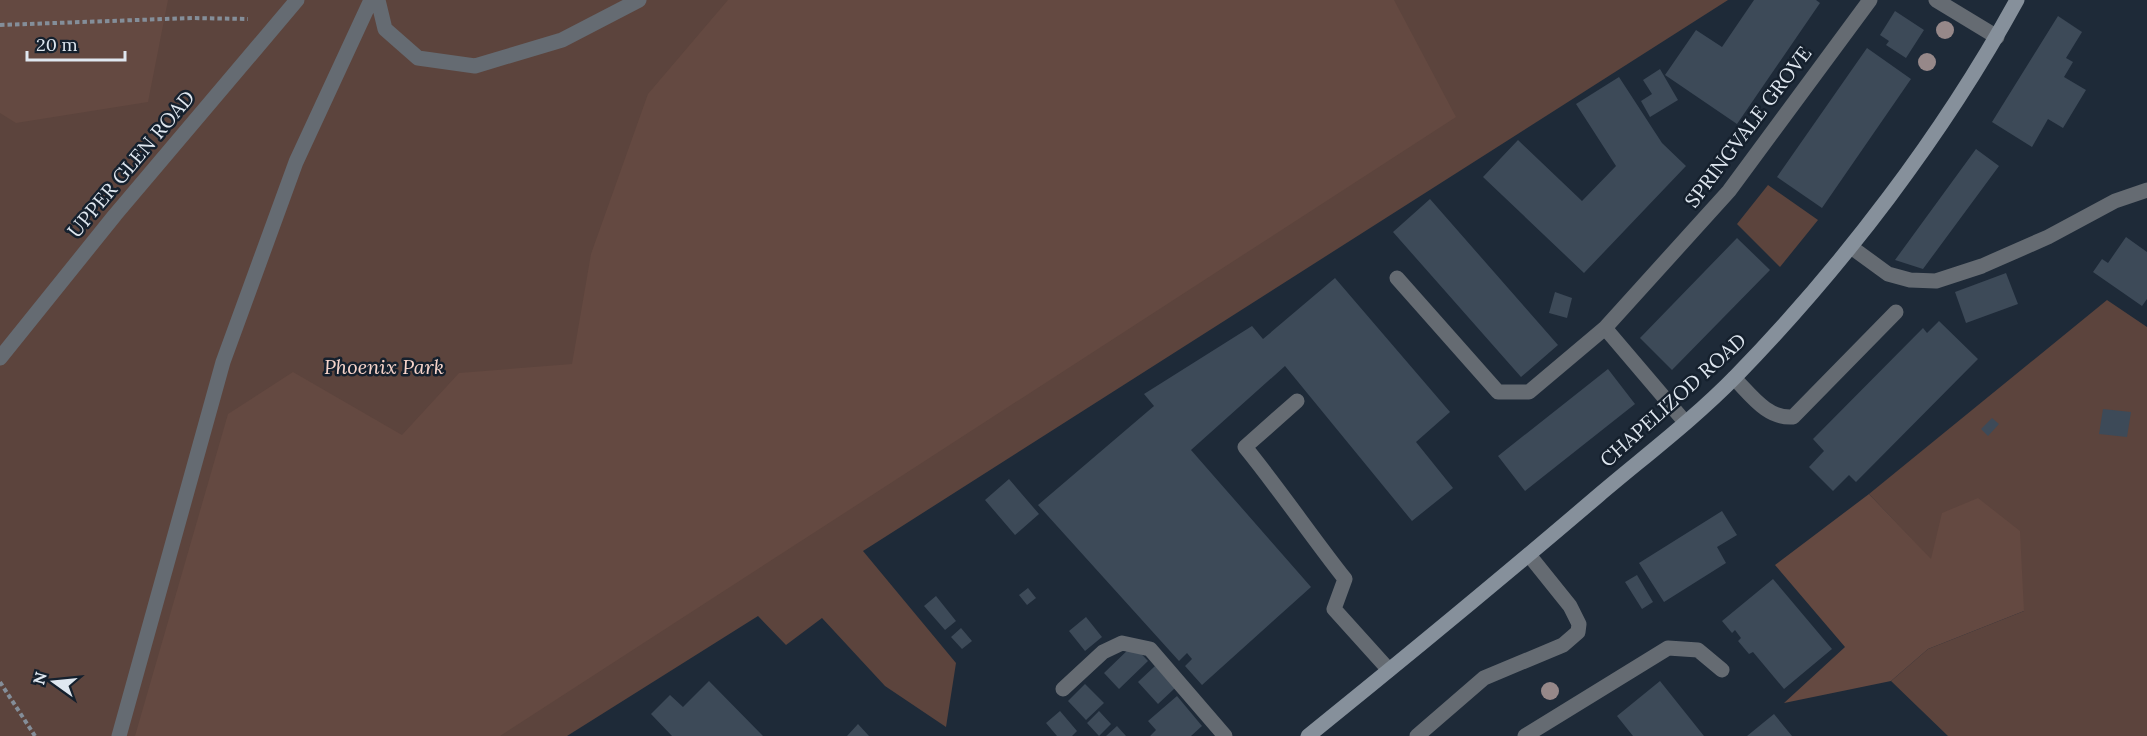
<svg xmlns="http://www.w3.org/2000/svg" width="2147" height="736" font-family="Lora,serif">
  <rect width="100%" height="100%" fill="#1e2a38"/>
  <path fill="#5c443d" d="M0,0H1728L863,551L956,663L946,727L885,686L822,618L786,645L758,616L567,736H0Z
    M1768,185L1818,220L1780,267L1737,224Z
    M2107,300L2147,327V736H1948L1891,681L1928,649L2024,611L1931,560L1869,494Z"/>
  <path fill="#644941" d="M0,0H168L148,102L16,123L0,113Z
    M728,0H1394L1456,117L500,736H135L228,414L293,372L402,435L459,373L572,364L591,254L648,94Z
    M1869,494L1931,559L1942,513L1978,498L2020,531L2024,611L1928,649L1891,681L1784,703L1845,647L1775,565Z"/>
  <path fill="#3d4a58" d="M1754,0H1816L1820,3L1737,124L1665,75L1696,30L1722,47Z
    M1895,11L1924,30L1906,58L1886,45L1889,41L1880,35Z
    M2058,16L2082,32L2066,58L2073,62L2064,77L2086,90L2063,128L2048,119L2032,147L1992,122Z
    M1867,48L1911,79L1822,208L1777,177Z
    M1660,69L1678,100L1650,117L1641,101L1652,94L1643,80Z
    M1619,77L1662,143L1686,166L1584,273L1483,177L1518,140L1582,201L1616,166L1576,104Z
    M1976,149L1999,166L1923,269L1895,260Z
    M1430,199L1558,345L1521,377L1393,232Z
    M2126,237L2147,252V299L2142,306L2093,272L2102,259L2108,263Z
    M1737,238L1770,270L1672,370L1640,338Z
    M2006,273L2018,304L1966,323L1955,292Z
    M1335,278L1450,412L1416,442L1453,488L1412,521L1285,366L1191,450L1311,587L1202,685L1185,666L1192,659L1187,653L1179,661L1038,505L1154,406L1144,394L1252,326L1263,339Z
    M1555,292L1572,298L1567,318L1549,313Z
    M1939,321L1978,359L1856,482L1849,475L1833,491L1809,467L1824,451L1813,439L1923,328L1927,333Z
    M1608,369L1635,404L1525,491L1498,456Z
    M2103,409L2131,412L2127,437L2099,434Z
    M1992,418L1999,424L1988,436L1981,429Z
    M1009,479L1039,514L1015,535L985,500Z
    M1722,511L1737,535L1717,547L1726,563L1664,602L1639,563Z
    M1637,575L1653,602L1642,609L1625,582Z
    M1773,579L1832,649L1784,689L1753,652L1749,654L1738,641L1741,638L1735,630L1732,633L1722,621Z
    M1028,588L1036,598L1027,605L1019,595Z
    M936,596L956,621L945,630L924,606Z
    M1086,617L1102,637L1085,651L1069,631Z
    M961,628L972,641L962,649L951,637Z
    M1133,645L1148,661L1119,689L1104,673Z
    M1155,666L1175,688L1158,704L1138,682Z
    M709,681L763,736H672L651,714L670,695L683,707Z
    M1660,681L1704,736H1633L1617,716Z
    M1085,684L1104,703L1086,720L1068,701Z
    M1177,696L1202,726L1191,736H1150L1156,730L1148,721Z
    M1060,711L1077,731L1072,736H1057L1046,723Z
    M1099,711L1111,724L1099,736L1087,723Z
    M1774,714L1792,736H1747Z
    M858,724L869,736H847Z
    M1117,726L1126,736H1106Z"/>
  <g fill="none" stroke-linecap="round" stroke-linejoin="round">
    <path stroke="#848e99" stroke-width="4" stroke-dasharray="4.5 3" stroke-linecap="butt" d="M0,25L192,18L248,19
      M0,682L35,736"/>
    <path stroke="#656b72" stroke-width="15" d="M1936,0L1997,37
      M1851,247L1888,274L1910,280L1936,281L1982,266L2048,237L2115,201L2147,190
      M1397,278L1498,392H1529L1605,328L1729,191L1870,0
      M1605,328L1685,422
      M1734,378C1751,395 1767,419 1793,417L1896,312
      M1297,401L1245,447C1280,490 1311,536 1345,579L1334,609L1389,670
      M1063,689L1103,652L1122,643L1150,649L1225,736
      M1417,736L1484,678L1563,645L1578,632L1579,624L1570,606L1529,555
      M1525,736L1668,648L1698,650L1722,670"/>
    <path stroke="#656b72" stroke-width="15" d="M378,0L385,29L418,58L475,66L562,40L639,0
      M0,358L115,215L297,0
      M119,736L223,362L296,162L371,0"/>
    <path stroke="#86909b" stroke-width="15" d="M1308,736C1406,657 1503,577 1599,495C1645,456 1694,419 1736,376C1843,266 1943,135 2017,0"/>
  </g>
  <g fill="#968889">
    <circle cx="1945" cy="30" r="9"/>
    <circle cx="1927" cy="62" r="9"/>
    <circle cx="1550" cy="691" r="9"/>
  </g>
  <g text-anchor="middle" stroke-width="5" stroke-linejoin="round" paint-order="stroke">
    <g font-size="20" fill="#dfe7f0" stroke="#15202d">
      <text transform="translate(1748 127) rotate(-53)" y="7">SPRINGVALE GROVE</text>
      <text transform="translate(131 164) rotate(-50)" y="7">UPPER GLEN ROAD</text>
      <text transform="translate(1673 400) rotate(-42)" y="7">CHAPELIZOD ROAD</text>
    </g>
    <g font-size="20" font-style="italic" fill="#f8d5cb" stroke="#15202d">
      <text x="384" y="374">Phoenix Park</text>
    </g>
  </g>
  <g transform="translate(54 682) rotate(285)" stroke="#15202d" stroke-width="4.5" paint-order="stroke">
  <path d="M0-4.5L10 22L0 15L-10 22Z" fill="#dfe7f0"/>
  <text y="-9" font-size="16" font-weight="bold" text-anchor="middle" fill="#dfe7f0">N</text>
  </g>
  <path d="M27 51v9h98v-9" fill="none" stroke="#dfe7f0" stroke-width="3"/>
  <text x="36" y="51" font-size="18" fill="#dfe7f0" stroke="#15202d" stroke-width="4.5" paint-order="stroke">20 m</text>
</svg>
